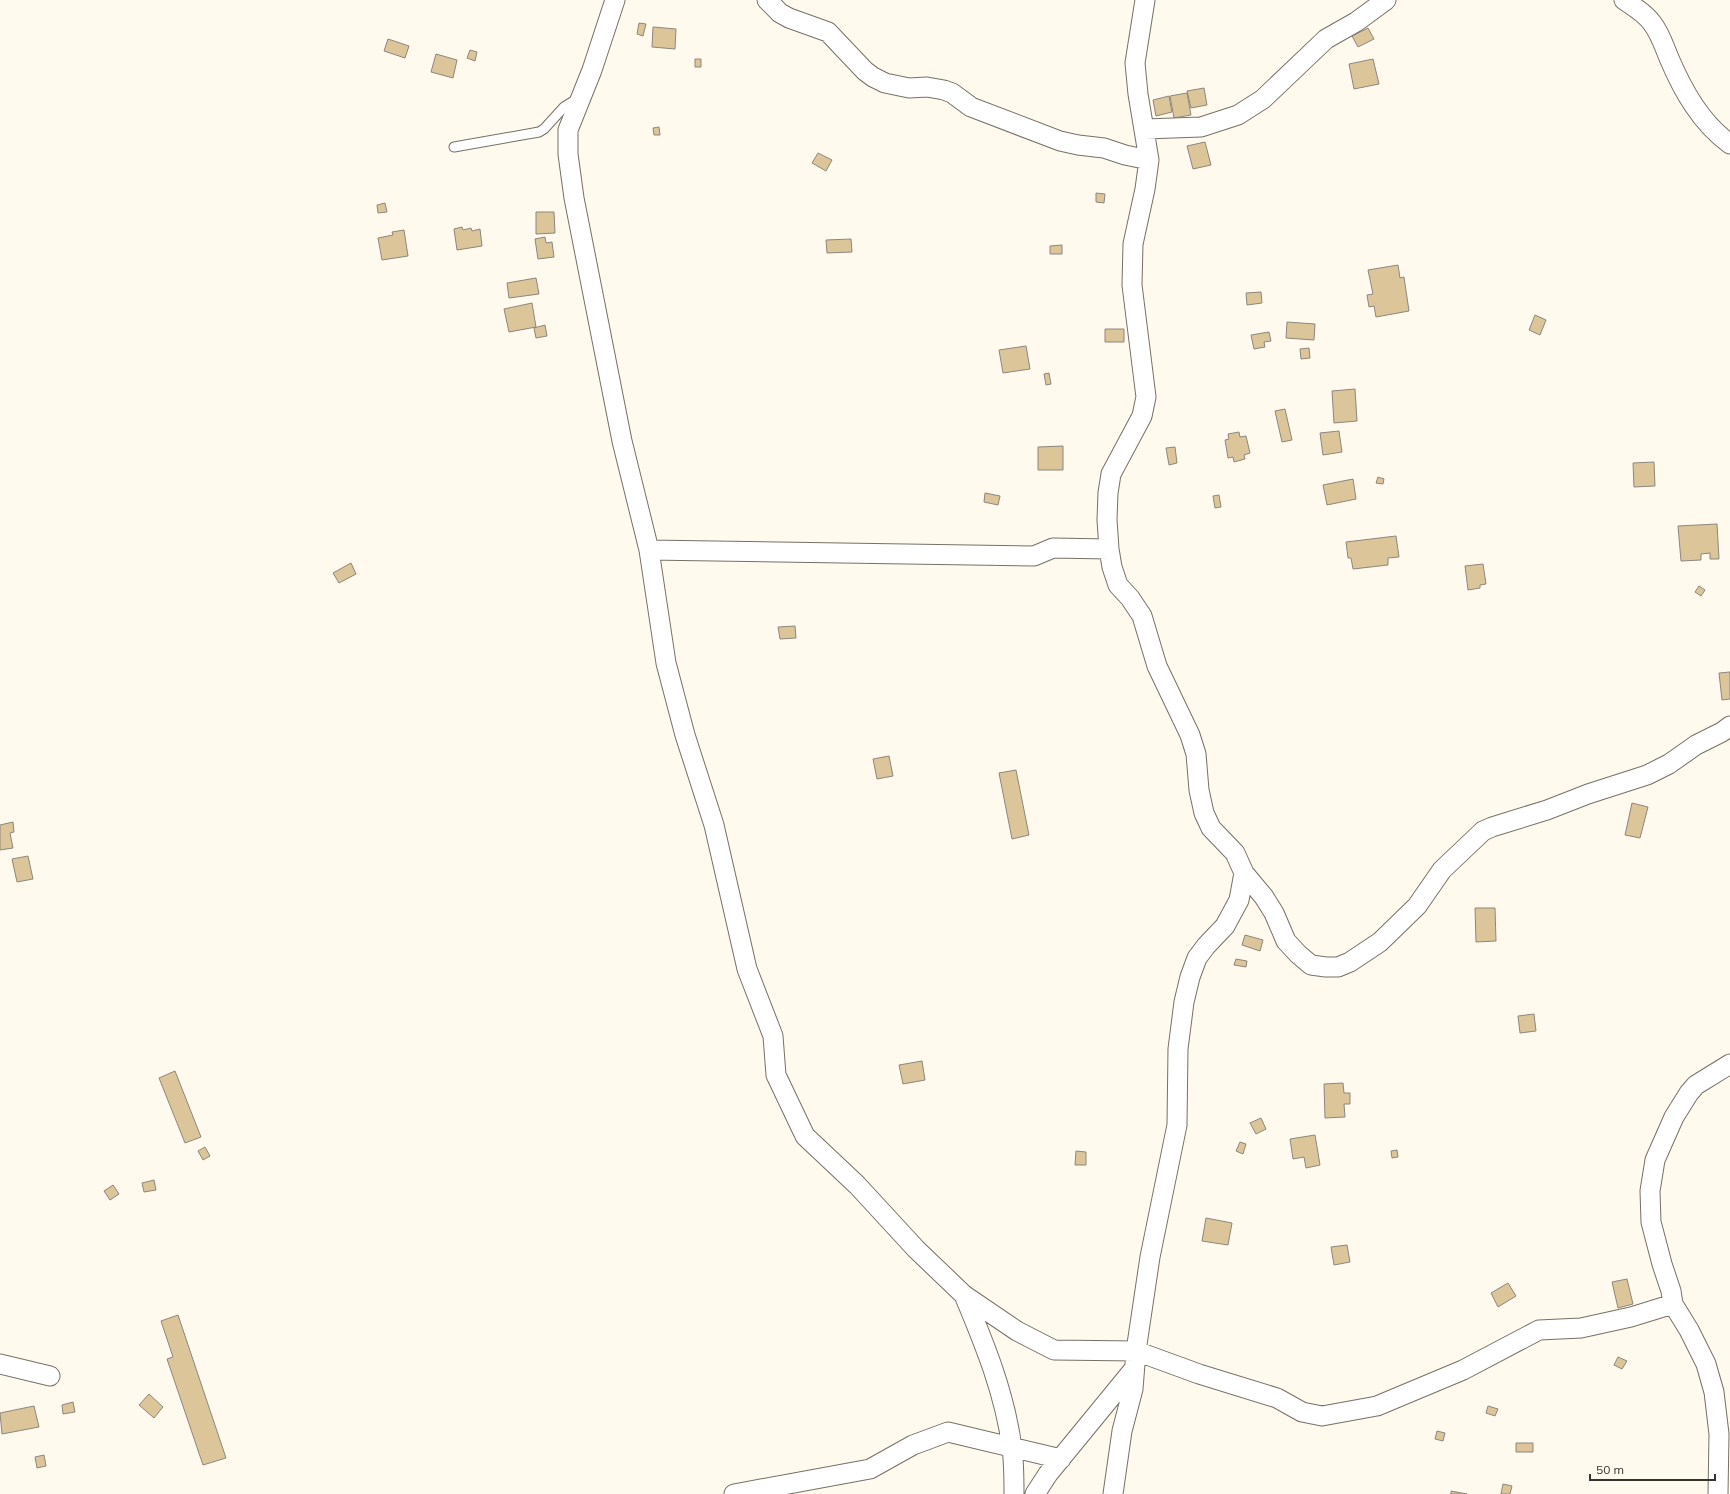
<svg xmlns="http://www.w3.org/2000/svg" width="1730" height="1494" font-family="Mulish,sans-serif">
  <rect width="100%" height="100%" fill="#fff9ee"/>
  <path fill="#dcc599" stroke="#8c877e" d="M639,23L646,24L643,36L637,34Z
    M653,27L676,29L675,49L652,47Z
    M1368,28L1374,39L1358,47L1352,36Z
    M388,39L409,46L405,58L384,51Z
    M470,50L477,52L475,61L467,58Z
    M436,54L457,60L453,78L431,72Z
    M695,59H701V67H695Z
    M1373,59L1379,84L1354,89L1349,64Z
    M1204,88L1207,105L1191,108L1187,91Z
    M1187,93L1191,115L1174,118L1170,96Z
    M1169,96L1172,112L1156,116L1153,100Z
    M659,127L660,135H654L653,128Z
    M1205,142L1211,165L1193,169L1187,146Z
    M818,153L832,160L826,171L812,163Z
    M1096,193L1105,194L1104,203L1096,202Z
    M385,203L387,212L378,213L377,205Z
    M536,212H554L555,233L536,234Z
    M462,227L463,230L471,228L472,231L480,229L482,246L457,250L454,229Z
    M404,230L408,256L382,260L378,238L393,235L392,232Z
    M545,237L546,243L552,242L554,257L538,259L535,239Z
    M851,239L852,252L827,253L826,240Z
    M1062,245V254H1050V246Z
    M1398,265L1400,278L1404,277L1409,311L1376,317L1374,306L1369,307L1367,295L1373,294L1368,270Z
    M536,278L539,294L509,298L507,283Z
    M1261,292L1262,303L1247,305L1246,293Z
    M532,303L536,327L509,332L504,309Z
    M1535,315L1546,320L1540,335L1529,330Z
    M1287,322L1315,324L1314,340L1286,338Z
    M545,325L547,336L536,338L534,328Z
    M1105,329H1124V342H1105Z
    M1269,332L1271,341L1264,342L1265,347L1254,349L1251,335Z
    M1026,346L1030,369L1003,373L999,350Z
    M1309,348L1310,358L1301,359L1300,349Z
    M1049,373L1051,384L1046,385L1044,374Z
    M1355,389L1357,421L1334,423L1332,391Z
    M1285,409L1292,440L1282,442L1275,411Z
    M1339,431L1342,452L1323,455L1320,433Z
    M1239,432L1240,437L1246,436L1250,453L1244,455L1245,459L1234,462L1233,457L1228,458L1225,440L1229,439L1228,434Z
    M1063,446V470H1038V447Z
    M1175,447L1177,463L1169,465L1166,448Z
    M1654,462L1655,486L1634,487L1633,463Z
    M1378,477L1384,479L1383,484L1376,483Z
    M1353,479L1356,499L1327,505L1323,485Z
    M985,493L1000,496L998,505L984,502Z
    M1219,495L1221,507L1215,508L1213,496Z
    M1717,524L1719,559H1710V553L1701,554V560L1681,561L1678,526Z
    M1396,536L1399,557L1388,558V565L1353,569L1351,558H1348L1346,542Z
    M351,563L356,574L339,583L333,573Z
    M1483,564L1486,584L1480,585V588L1468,590L1465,566Z
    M1699,586L1705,590L1701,596L1695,592Z
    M795,626L796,638L780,639L778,627Z
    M1730,672V699L1722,700L1719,673Z
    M889,756L893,776L877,779L873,759Z
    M1016,770L1029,835L1012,839L999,773Z
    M1632,803L1648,807L1640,838L1625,835Z
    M13,822L14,832L10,833L13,848L0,850V825Z
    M28,856L33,879L17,882L12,859Z
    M1475,908H1495L1496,941L1476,942Z
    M1245,935L1263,940L1260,951L1242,945Z
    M1236,959L1247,961L1246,967L1234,965Z
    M1534,1014L1536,1031L1520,1033L1518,1016Z
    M922,1061L925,1080L903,1084L899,1065Z
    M175,1071L201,1137L185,1143L159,1078Z
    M1343,1083L1344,1093H1350V1104H1344L1345,1117L1325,1118L1324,1084Z
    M1261,1118L1266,1129L1256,1134L1250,1123Z
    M1315,1135L1320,1165L1306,1168L1304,1157L1293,1159L1290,1139Z
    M1240,1142L1246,1144L1243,1154L1236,1151Z
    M205,1147L210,1156L203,1160L198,1151Z
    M1397,1150L1398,1157L1392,1158L1391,1151Z
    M1076,1151L1086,1152V1165H1075Z
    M154,1180L156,1190L144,1192L142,1183Z
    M113,1185L119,1194L110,1200L104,1191Z
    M1206,1218L1232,1223L1228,1245L1202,1241Z
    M1347,1245L1350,1262L1334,1265L1331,1247Z
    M1627,1279L1633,1304L1618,1308L1612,1282Z
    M1508,1283L1516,1296L1498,1307L1491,1293Z
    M178,1315L226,1458L203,1465L167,1359L173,1357L161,1321Z
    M1618,1357L1627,1361L1622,1369L1614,1365Z
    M149,1394L163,1407L154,1418L139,1405Z
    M73,1402L75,1412L63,1414L62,1405Z
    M34,1406L39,1427L2,1434L0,1413Z
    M1488,1406L1498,1409L1495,1416L1486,1413Z
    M1437,1431L1445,1433L1443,1441L1435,1439Z
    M1516,1443H1533V1452H1516Z
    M44,1455L46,1466L37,1468L35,1457Z
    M1503,1484L1512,1486L1510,1494H1501Z
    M1451,1491L1467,1494H1451Z"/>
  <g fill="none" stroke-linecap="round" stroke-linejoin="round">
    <g stroke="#757167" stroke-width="11">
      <path id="lane" d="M454,147L539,132L544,129L564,107L577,99"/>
    </g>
    <g stroke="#757167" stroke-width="21">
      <path id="street" d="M615,0L592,70L568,130V154L574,198L622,441L649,550L666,663L685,735L714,825L747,969L773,1036L776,1075L805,1136L857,1185L916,1249L964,1295L1017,1331L1054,1350L1136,1351L1199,1374L1277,1398L1302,1412L1322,1416L1377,1406L1463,1370L1539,1330L1581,1328L1631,1317L1673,1304
        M767,0L780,13L789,18L828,32L865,71L873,77L885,83L909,88L927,87L944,90L952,93L971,107L1060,141L1078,145L1104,148L1125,155L1149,160
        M1624,0C1634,7 1645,13 1652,23C1660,33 1664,46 1669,58C1683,91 1701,123 1730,144
        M1145,129L1201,127L1238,115L1263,99L1326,39L1356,22L1386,0
        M649,550L1034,556L1053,548L1109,549
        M1244,873L1264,897L1274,913L1286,941L1298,954L1311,965L1326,967H1338L1350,962L1380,942L1417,906L1442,870L1483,831L1492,827L1547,810L1588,794L1647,775L1669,764L1696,745L1722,732L1730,726
        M964,1295C985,1345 1005,1394 1012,1448C1014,1463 1014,1479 1014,1494
        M0,1364L50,1376
        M734,1494L870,1469L913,1445L948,1432L1061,1459
        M1035,1494L1048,1474L1134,1369
        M1113,1494L1122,1431L1133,1389L1136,1351L1150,1257L1177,1125L1178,1049L1184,1002L1190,977L1197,958L1206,946L1225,926L1239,900L1244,873L1235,853L1211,828L1204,813L1199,790L1196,754L1190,735L1157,666L1142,616L1130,598L1118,585L1112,567L1109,549L1107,520L1108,493L1111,474L1142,416L1146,397L1132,285L1133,244L1145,189L1149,160L1138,94L1135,63L1145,0
        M1718,1494L1719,1434L1714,1392L1706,1364L1689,1330L1673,1304L1671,1291L1662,1264L1651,1222L1650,1191L1655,1160L1674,1117L1689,1093L1696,1085L1730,1064"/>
    </g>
    <use href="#lane" stroke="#fff" stroke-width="9"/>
    <use href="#street" stroke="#fff" stroke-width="19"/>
  </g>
  <path d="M1590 1474v6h125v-6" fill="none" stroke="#35332f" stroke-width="2"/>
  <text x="1596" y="1474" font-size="12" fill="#35332f" stroke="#fff9ee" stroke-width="3" paint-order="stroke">50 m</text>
</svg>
